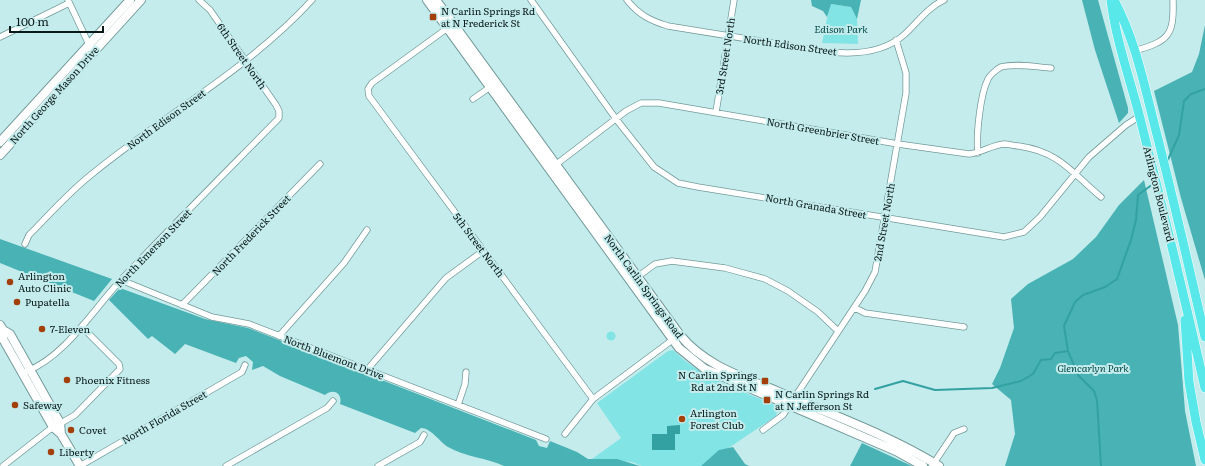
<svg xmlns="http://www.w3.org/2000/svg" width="1205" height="466" font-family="Literata,serif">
  <rect width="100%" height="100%" fill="#c4ecec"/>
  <path fill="#83e4e5" d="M830,4L851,7L857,19L858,44L822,43Z
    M606.5 336a4.5 4.5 0 1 1 9 0a4.5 4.5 0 1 1-9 0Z
    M673,350C701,378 739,389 774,405L778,408L776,416L702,466H642L632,462L592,459L621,438L597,403L668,351Z"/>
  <path fill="#48b2b4" d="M811,0H861L857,19L851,7L831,4L827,17L823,11L812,6Z
    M1082,0H1098L1128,108V113L1119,123L1095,50Z
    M1205,25V280L1181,198L1154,91L1192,72L1199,54Z
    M1144,180L1178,325L1185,411L1196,466H1005L1015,434L1011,400L992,384L1000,368L1014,328L1011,299L1028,284L1073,259L1096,237L1119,205Z
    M0,239L112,279L94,301L0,263Z
    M120,288L205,319L248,328L536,440L539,446L547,448L550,441L577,452L588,459H617L640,466H504C487,458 465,457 448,447C440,442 431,428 421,428L415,433L340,404C343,393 333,388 325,395L280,376L263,366L252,370L253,362L246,356L239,358L236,363L185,344L175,354L152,336L148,339L109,300Z
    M862,443L912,466H850Z
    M733,447L745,464L749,466H701L719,450Z"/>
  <path fill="#33a1a2" d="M680,425V434H675V450H652V434H667V426Z"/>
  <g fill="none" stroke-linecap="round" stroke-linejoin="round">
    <path stroke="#33a1a2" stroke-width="2" d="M1167,162L1179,135L1184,101L1191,94L1205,89
      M875,389L903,381L935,390L992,388L1021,381L1033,374L1041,360L1051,359L1055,353L1068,351
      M1101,466L1097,400L1094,391L1078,375L1068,351L1064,326L1075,302L1083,295L1105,287L1117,279L1131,240L1136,220L1138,195L1153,184"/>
    <g stroke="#749a9a" stroke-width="7">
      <path id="minor" d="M68,0L93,53
        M531,0L616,119L654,167L678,183L698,187L1004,237L1024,232L1040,217L1089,157L1126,125L1140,116
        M627,0C639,15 651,21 668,26L822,51C850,55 883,54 905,34C918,22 928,7 944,0
        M449,27L372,83L368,89L369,96L593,399
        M0,37L69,3
        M1134,51C1169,41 1174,36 1173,0
        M473,99L493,85
        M716,112L734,0
        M978,153C976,136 980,95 988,79C990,75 997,69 1001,67C1016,63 1036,67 1051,68
        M554,166L626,111L641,103H659L898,144L969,154C981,153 992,145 1004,144C1009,144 1015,146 1019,146C1060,152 1072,173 1101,197
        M25,244L29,235C49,215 69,192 92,174C164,115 249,69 312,0
        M636,278L655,264L672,261L725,268L765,279L788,291L818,312L838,331
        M121,280L212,317L249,324L546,439
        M182,305L320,164
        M855,308L865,313L964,327
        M279,336L344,263L367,230
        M367,370L446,278L483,251
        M27,371C65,357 95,307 122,279C174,224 227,171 279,118V111L276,105L210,10L199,0
        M458,405L465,384L466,372
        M763,430L783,415L865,291L875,272L906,93V73L896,40
        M565,434L593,399L675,338
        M3,466L49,430L75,415L120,369L119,364L82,327
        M80,466L242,372L245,365
        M226,466L327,408L333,401
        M378,466L420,442L424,435
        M932,466L954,433L964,429"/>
    </g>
    <g stroke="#749a9a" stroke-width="10">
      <path id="secondary" d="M427,0L679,348L705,369L896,451L923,466
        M436,0L680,335C705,366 743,377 779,392C832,415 889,435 939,466
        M0,142L130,0
        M0,155L141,0
        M0,325L3,330L10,334L60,423L61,434
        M3,330V339L53,427L61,434L80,466"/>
    </g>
    <g stroke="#fff" stroke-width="10">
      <path id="trunk" d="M1111,0C1116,43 1132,84 1142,126C1164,213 1185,300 1205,388
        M1114,0C1135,39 1144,84 1155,127C1173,197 1189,267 1205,337
        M1185,320L1189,382L1196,422L1205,460"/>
    </g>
    <use href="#minor" stroke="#fff" stroke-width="5.5"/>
    <use href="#secondary" stroke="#fff" stroke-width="8"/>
    <use href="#trunk" stroke="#58e8ea" stroke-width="9"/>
  </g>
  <g fill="#a3400a" stroke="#c4ecec" stroke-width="1.5">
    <rect x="429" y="13" width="8" height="8" rx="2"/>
    <circle cx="10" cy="282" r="4"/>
    <circle cx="17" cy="302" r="4"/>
    <circle cx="42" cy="329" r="4"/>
    <circle cx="67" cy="380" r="4"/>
    <rect x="761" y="377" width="8" height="8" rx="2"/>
    <rect x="763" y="396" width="8" height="8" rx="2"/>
    <circle cx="15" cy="405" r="4"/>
    <circle cx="682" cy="419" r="4"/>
    <circle cx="71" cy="430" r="4"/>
    <circle cx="51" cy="452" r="4"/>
  </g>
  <g text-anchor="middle" stroke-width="4" stroke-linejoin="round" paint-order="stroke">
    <g font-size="10" fill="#091818" stroke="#c4ecec" text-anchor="start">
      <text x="441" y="15">N Carlin Springs Rd<tspan x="441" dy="12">at N Frederick St</tspan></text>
      <text x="18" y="280">Arlington<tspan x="18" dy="12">Auto Clinic</tspan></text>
      <text x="25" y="306">Pupatella</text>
      <text x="50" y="333">7-Eleven</text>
      <text x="757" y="379" text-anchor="end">N Carlin Springs<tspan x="757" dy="12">Rd at 2nd St N</tspan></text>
      <text x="75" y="384">Phoenix Fitness</text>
      <text x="775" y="398">N Carlin Springs Rd<tspan x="775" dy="12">at N Jefferson St</tspan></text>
      <text x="23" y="409">Safeway</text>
      <text x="690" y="417">Arlington<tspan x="690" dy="12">Forest Club</tspan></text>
      <text x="79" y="434">Covet</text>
      <text x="59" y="456">Liberty</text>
    </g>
    <g font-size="10" font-style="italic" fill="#044849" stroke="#c4ecec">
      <text x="841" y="33">Edison Park</text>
      <text x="1093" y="372">Glencarlyn Park</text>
    </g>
    <g font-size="10" fill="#091818" stroke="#c4ecec">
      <text transform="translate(790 45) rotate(8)" y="4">North Edison Street</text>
      <text transform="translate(242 56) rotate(55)" y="4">6th Street North</text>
      <text transform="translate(725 56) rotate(-81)" y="4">3rd Street North</text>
      <text transform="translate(54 95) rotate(-48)" y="4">North George Mason Drive</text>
      <text transform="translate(166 119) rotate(-36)" y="4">North Edison Street</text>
      <text transform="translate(823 131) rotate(10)" y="4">North Greenbrier Street</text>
      <text transform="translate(1159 194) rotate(76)" y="4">Arlington Boulevard</text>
      <text transform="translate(816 206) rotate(10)" y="4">North Granada Street</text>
      <text transform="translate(884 222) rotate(-80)" y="4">2nd Street North</text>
      <text transform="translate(251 235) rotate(-46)" y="4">North Frederick Street</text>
      <text transform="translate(479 245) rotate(53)" y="4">5th Street North</text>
      <text transform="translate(153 248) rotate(-46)" y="4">North Emerson Street</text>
      <text transform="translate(644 286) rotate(54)" y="4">North Carlin Springs Road</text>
      <text transform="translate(334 357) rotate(21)" y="4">North Bluemont Drive</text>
      <text transform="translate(164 417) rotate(-30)" y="4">North Florida Street</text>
    </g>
  </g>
  <path d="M10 26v6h93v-6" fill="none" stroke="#091818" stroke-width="2"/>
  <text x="16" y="26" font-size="12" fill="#091818" stroke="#c4ecec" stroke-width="3" paint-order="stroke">100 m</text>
</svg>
